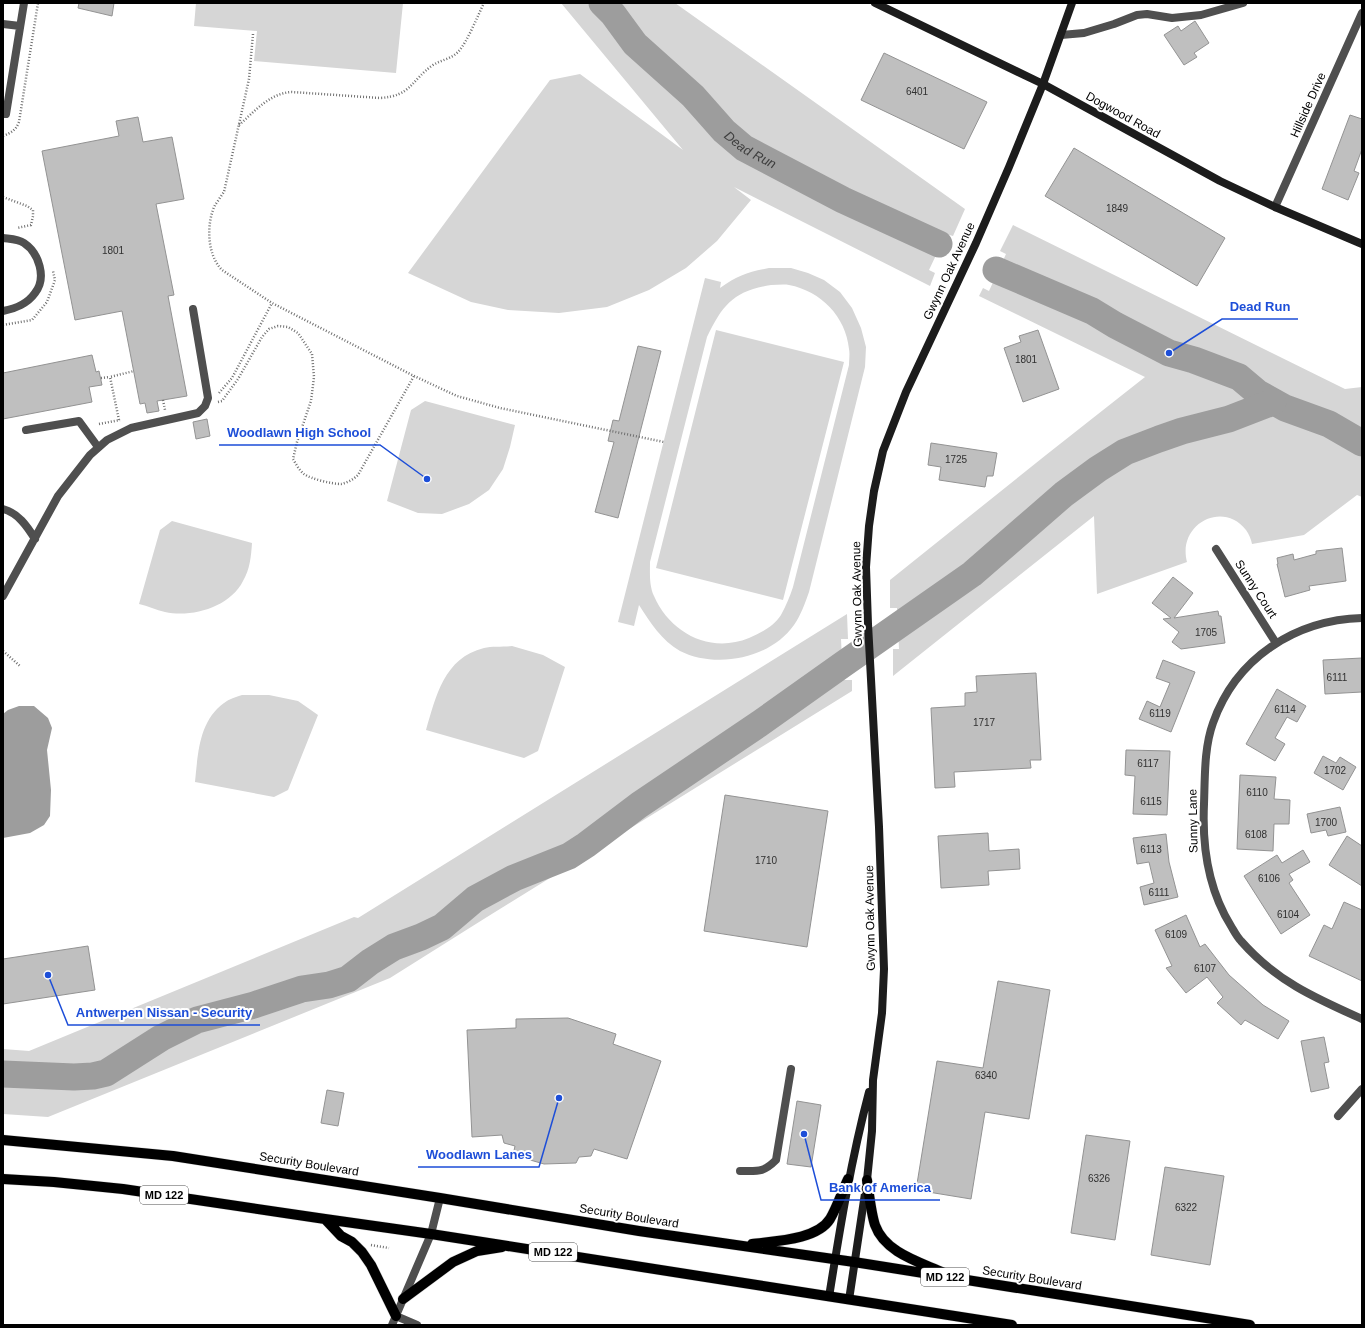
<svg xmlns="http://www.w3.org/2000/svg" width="1365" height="1328" font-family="Helvetica,sans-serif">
  <rect width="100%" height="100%" fill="#fff"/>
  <path fill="#d6d6d6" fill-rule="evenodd" d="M196,3H403L396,73L254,61L257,31L194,26Z
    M561,3H675L965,209L953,236L946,234L929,270L935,273L930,286L734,187L751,200L717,241L686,268L649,290L607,307L559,313L508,310L471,302L408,273L550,80L580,74L683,150Z
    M1013,225L1345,389L1362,387V497L1357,495L1304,535L1252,544C1251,539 1249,534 1246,530C1223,500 1177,524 1187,562L1097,594L1094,516L893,676V649H899L897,608H890V580L1046,455L1145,377L979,296L983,288L989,291L1006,254L1000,251Z
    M769,268H791L808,273L824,280L840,292L852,308L861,328L866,347L865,367L809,592C805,603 801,615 794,625C770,659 716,669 680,651C662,641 650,622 639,605L634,626L618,622L705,278L721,282L720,288C738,275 748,272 769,268ZM771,285C777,285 784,284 789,285C821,291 846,317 849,349C850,354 849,360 849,365L793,587C790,596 786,606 781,615C774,626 761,633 749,638C710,654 670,633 654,596C649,585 650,573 650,562L707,337C723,304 734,291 771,285Z
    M716,330L844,362L783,600L656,568Z
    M425,401L515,425L510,447L503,469L489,490L469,504L442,514L418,513L387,501L411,410Z
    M172,521L252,543C251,557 250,569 243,581C230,607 192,618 165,612C156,610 148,606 139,604L160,530Z
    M847,614L848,639H841L843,680H852V691L487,917L390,978L48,1117L3,1114V1049L29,1051L354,917L358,918Z
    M512,646L543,655L565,667L538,751L524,758L426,730C436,696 444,658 484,648C492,646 503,647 512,646Z
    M242,695H269L298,701L318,715L288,790L274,797L195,782C198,753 199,721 224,703C229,699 236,697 242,695Z"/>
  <path fill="#9d9d9d" d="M19,706H34L48,718L52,728L47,750L51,790L50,816L44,825L30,833L3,838V714L8,710Z"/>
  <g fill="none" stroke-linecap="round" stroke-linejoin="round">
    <g stroke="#9d9d9d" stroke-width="27">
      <path id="s1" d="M602,3L613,14L635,44L693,96L724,131L744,148L843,200L939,244"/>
      <path d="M996,270L1092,311L1115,325L1169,353L1194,360L1239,377L1258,393L1285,408L1329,424L1362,443"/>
      <path d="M3,1074L74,1077L93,1076L106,1073L161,1038L197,1020L254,1005L302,989L329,985L348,979L370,962L394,947L421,937L442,927L475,899L514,878L569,856L586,845L639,805L759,724L842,665L972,574L1064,494L1098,469L1125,452L1159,439L1182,431L1229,419L1273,402"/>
    </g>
  </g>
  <path fill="#bfbfbf" stroke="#939393" d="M79,3H114L112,16L78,8Z
    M1195,21L1209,43L1194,53L1197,57L1184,65L1164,35L1178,26L1181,31Z
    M884,53L987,102L964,149L861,100Z
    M1350,115L1362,119V149L1354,171L1359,173L1348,200L1322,189Z
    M138,117L143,142L172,137L184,199L156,204L174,295L168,296L187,396L157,401L159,411L147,413L145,403L140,404L122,311L75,320L42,151L119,136L116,121Z
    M1074,148L1225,238L1197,286L1045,196Z
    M1038,330L1059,389L1023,402L1004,348L1021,342L1019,336Z
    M638,346L661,351L618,518L595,512L614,442L608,441L613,420L619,421Z
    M92,355L96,372L99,371L102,385L89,387L92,402L3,419V373Z
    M207,419L210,436L196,439L193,422Z
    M931,443L997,453L993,476H987L985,487L939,480L941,467L928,465Z
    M1342,548L1346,581L1309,586L1310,590L1285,597L1277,564H1278L1277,558L1293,554L1294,560L1316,554V551Z
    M1173,577L1193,593L1174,618L1218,611L1219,616H1221L1225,643L1181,649L1172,642L1179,632L1163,619L1171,618L1152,603Z
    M1362,658V692L1325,694L1323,660Z
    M1163,660L1195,672L1171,732L1139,719L1147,701L1160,707L1170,683L1156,678Z
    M1036,673L1041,760H1030L1031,768L954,772L955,787L935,788L931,708L965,706V693L977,692L976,676Z
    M1277,689L1306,706L1297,722L1287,717L1275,738L1285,744L1275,761L1246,744Z
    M1126,750L1170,751L1167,815L1133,814L1135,776L1125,775Z
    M1323,756L1336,763L1340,757L1356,767L1343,790L1314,773Z
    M1240,775L1276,777L1274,799L1290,800L1289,824H1274L1273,851L1237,849Z
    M725,795L828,811L807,947L704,931Z
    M1340,807L1346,832L1328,836L1326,830L1311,833L1307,814Z
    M988,833L989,851L1019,849L1020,869L988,871L989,885L941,888L938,836Z
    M1166,834L1169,862L1178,897L1144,905L1140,887L1154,883L1149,862L1137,864L1133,838Z
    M1347,836L1362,846V886L1329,865Z
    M1303,850L1310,862L1289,874L1293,880L1289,883L1310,915L1281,934L1244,876L1277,855L1282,863Z
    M1344,902L1362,910V981L1309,956L1324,925L1332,929Z
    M1186,915L1200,947L1205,944L1229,975L1263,1005L1289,1021L1278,1039L1245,1020L1241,1025L1217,1003L1223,997L1207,977L1186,993L1166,968L1172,966L1155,930Z
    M88,946L95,990L3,1004V959Z
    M998,981L1050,990L1029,1119L985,1112L971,1199L916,1190L937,1061L983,1068Z
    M568,1018L616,1034L613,1044L661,1061L627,1159L594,1149L591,1156L579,1157L576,1163L544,1164L513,1155L515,1146L504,1143L502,1135L472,1137L467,1030L516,1028V1019Z
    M1324,1037L1329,1062L1324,1063L1329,1088L1311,1092L1301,1041Z
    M327,1090L344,1093L338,1126L321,1123Z
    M797,1101L821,1105L811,1167L787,1164Z
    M1086,1135L1130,1141L1115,1240L1071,1233Z
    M1165,1167L1224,1176L1210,1265L1151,1255Z"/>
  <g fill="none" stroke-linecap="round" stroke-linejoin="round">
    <g stroke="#dbdbdb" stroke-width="11">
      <path id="primary" d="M3,1140L173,1156L440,1198L639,1231L854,1262L1250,1325
        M3,1179L54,1182L123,1189L325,1219L431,1234L1012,1325
        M867,1180C869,1193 871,1213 875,1225C885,1253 920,1262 944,1273
        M325,1219L341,1236L352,1242L362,1252L371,1265L396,1316
        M752,1244C774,1241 817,1240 830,1219C837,1207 842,1192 848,1179
        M403,1299L453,1262L477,1251L502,1247"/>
    </g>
    <path stroke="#717171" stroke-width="2.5" stroke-dasharray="1 2" stroke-linecap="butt" d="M253,34L249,79L224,192C221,196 218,201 215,205C206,224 207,255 222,270L272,303L414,376L457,396L500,408L664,442
      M239,125C255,111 270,93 292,92L380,98C412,96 411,80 433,65C441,60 451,59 458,52C468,41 477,17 484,3
      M3,136C11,133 16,130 19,122L38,3
      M3,197L27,206L33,210V216L31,225L17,228
      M3,325L32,320L47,302L55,280L53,271
      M101,378L110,377
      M219,393L232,378L272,303
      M163,400L165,410
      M218,402L222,401L238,379L262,337L269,329L278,326L288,327L298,333L312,354L314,377L311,401L297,442L293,459C296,464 299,470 304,474C311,479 332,484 341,484C347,483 354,479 358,475L414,376
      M119,420L110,377L134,371
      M99,424L120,420
      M3,651L20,666
      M371,1245L389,1248"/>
    <path stroke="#4f4f4f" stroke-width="8" d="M3,24L20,26
      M1061,35L1084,33L1114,24L1137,15L1147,14L1172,18L1201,15L1243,3
      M3,114H6L24,3
      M3,238C10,239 18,239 24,243C39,253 47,278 35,293C28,303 15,309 3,311
      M26,430L79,421L98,447
      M3,509C18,513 27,526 35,539
      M3,596L58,496L90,455L107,440L131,428L198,413L205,406L208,398L193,309
      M740,1171C758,1171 763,1173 776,1160L791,1069"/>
    <path stroke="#4f4f4f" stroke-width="8" d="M1275,207L1362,13
      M1216,549L1276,643
      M1362,618C1295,620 1236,658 1213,723C1204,748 1205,777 1204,804C1202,847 1208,889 1231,926C1234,931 1237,937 1241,941C1276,981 1315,998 1362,1019
      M1338,1116L1362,1089
      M396,1316L417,1325
      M392,1325L431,1234L440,1198"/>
    <path stroke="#1c1c1c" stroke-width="8" d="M875,3L1043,84L1220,181L1275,207L1362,244
      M829,1297C840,1228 851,1160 869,1092
      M849,1300L867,1180L872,1131L873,1080L882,1013L884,969L879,827L868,624L866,567L869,526L874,491L883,451L906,392L976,243L1009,167L1043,84L1072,3"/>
    <use href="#primary" stroke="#000" stroke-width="10"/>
  </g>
  <g text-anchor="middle" stroke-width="4" stroke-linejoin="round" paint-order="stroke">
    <g font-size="10" fill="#303030">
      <text x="917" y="95">6401</text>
      <text x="1117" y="212">1849</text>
      <text x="113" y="254">1801</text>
      <text x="1026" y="363">1801</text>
      <text x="956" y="463">1725</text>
      <text x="1206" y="636">1705</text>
      <text x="1337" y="681">6111</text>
      <text x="1285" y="713">6114</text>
      <text x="1160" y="717">6119</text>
      <text x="984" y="726">1717</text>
      <text x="1148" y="767">6117</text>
      <text x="1335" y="774">1702</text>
      <text x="1257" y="796">6110</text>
      <text x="1151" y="805">6115</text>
      <text x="1326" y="826">1700</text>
      <text x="1256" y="838">6108</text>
      <text x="1151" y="853">6113</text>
      <text x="766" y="864">1710</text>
      <text x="1269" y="882">6106</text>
      <text x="1159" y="896">6111</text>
      <text x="1288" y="918">6104</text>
      <text x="1176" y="938">6109</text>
      <text x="1205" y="972">6107</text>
      <text x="986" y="1079">6340</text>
      <text x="1099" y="1182">6326</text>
      <text x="1186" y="1211">6322</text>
    </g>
    <g fill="#fff" stroke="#4c4c4c" stroke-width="1">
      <rect x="140" y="1186" width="48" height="18" rx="3"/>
      <rect x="529" y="1243" width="48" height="18" rx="3"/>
      <rect x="921" y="1268" width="48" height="18" rx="3"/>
    </g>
    <g font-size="11" font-weight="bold" fill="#000">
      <text x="164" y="1199">MD 122</text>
      <text x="553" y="1256">MD 122</text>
      <text x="945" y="1281">MD 122</text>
    </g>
    <g font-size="12" fill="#000" stroke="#fff">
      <text transform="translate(1308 105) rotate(-66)" y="4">Hillside Drive</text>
      <text transform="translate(1123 115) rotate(29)" y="4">Dogwood Road</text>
      <text transform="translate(949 271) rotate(-65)" y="4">Gwynn Oak Avenue</text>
      <text transform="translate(1256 589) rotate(57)" y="4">Sunny Court</text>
      <text transform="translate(857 594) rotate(-91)" y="4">Gwynn Oak Avenue</text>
      <text transform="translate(1193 821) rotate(-91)" y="4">Sunny Lane</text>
      <text transform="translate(870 918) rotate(-91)" y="4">Gwynn Oak Avenue</text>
      <text transform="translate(309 1164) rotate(9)" y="4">Security Boulevard</text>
      <text transform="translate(629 1216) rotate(9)" y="4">Security Boulevard</text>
      <text transform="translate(1032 1278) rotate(9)" y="4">Security Boulevard</text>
    </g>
    <g font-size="13" font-style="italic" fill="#3e3e3e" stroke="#fff">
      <text dy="5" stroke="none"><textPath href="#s1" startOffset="210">Dead Run</textPath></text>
    </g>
  </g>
  <path fill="none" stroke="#1d4ed8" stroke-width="1.5" d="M1169 353L1222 319H1298M427 479L380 445H219M48 975L68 1025H260M559 1098L539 1167H418M804 1134L821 1200H940"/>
  <g fill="#1d4ed8" stroke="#fff" stroke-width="1.5">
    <circle cx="1169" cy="353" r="4"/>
    <circle cx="427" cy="479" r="4"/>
    <circle cx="48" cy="975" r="4"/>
    <circle cx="559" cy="1098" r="4"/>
    <circle cx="804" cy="1134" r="4"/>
  </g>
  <g font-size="13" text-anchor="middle" font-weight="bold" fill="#1d4ed8" stroke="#fff" stroke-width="4" stroke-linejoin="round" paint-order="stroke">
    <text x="1260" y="311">Dead Run</text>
    <text x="299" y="437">Woodlawn High School</text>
    <text x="164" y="1017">Antwerpen Nissan - Security</text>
    <text x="479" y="1159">Woodlawn Lanes</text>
    <text x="880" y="1192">Bank of America</text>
  </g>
  <rect width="1365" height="1328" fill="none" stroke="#000000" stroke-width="8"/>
</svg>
